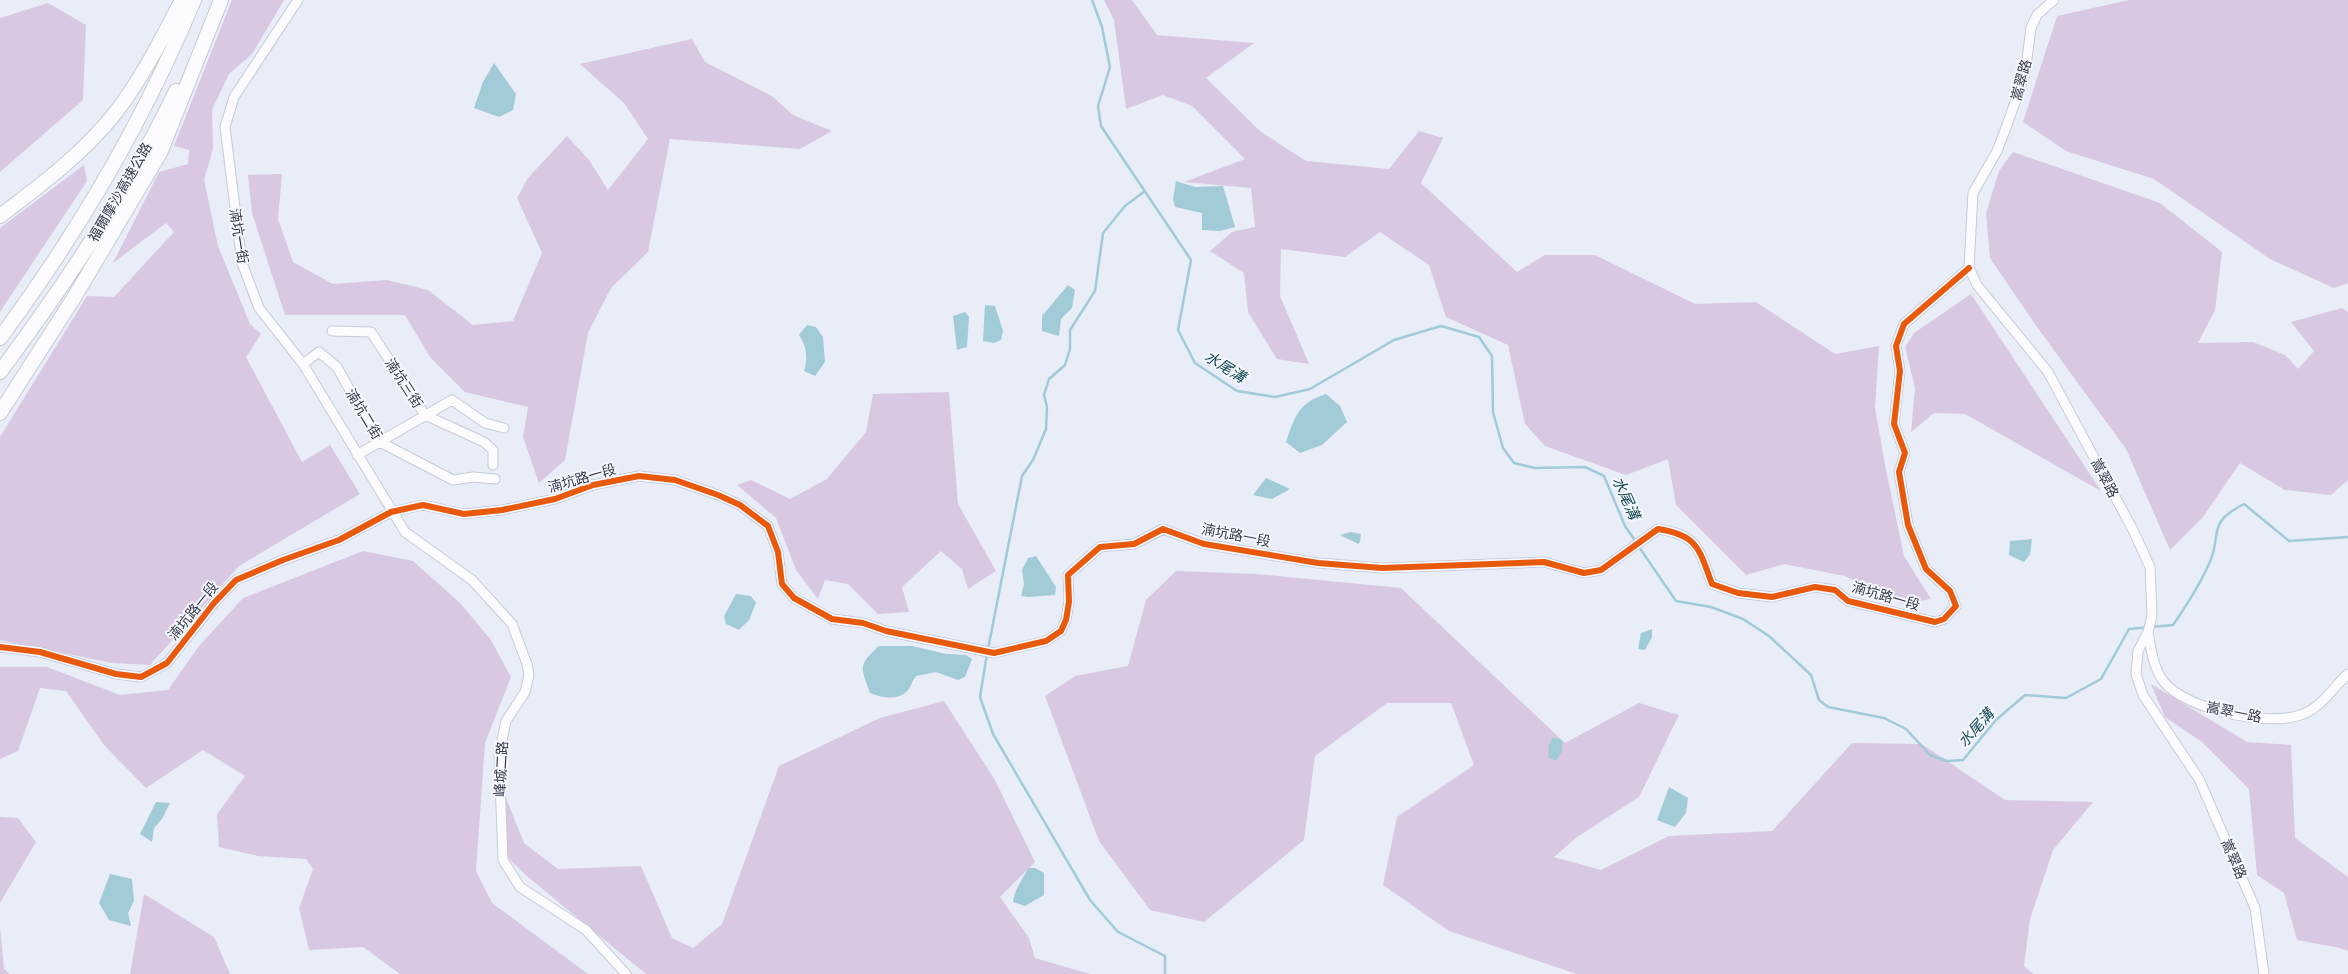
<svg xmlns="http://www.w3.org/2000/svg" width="2348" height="974" font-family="'IBM Plex Sans','Noto Sans TC',sans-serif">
  <rect width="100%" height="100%" fill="#e8edf8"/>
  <path fill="#d9c8e1" d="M232,0H284L252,54L229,74L212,110L213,149L204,180L218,246L250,324L261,334L246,357L302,462L330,445L360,494L239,566L150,665L112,663L0,640V437L87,296L114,297L174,232L166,223L113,263L159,172L188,164L189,150L174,146Z
    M1104,0H1132L1157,35L1254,43L1206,78L1261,132L1306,161L1389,169L1419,131L1443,138L1421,183L1517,272L1545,255H1595L1695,304L1756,302L1835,354L1879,346L1875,408L1886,470L1904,556L1931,599L1902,604L1845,576L1784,564L1746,575L1676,505L1668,459L1626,475L1545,446L1525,424L1508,345L1446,317L1429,265L1380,232L1345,257L1281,249L1280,296L1309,364L1277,359L1248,312L1244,273L1210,251L1232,232L1255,227L1251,188L1184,182L1245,159L1192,106L1163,95L1126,109L1114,20Z
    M2129,0H2348V283L2334,288L2270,259L2154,179L2066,151L2023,122L2057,16Z
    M48,3L86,25L83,100L0,172V18Z
    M692,39L705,62L772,96L793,115L832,131L800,149L670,139L648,252L611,288L588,333L565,460L539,483L523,437L528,407L465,392L430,357L405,315H285L252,213L248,175L282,174L278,219L293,262L333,284L387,280L428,290L473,325L513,321L542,253L517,198L528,178L567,136L589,160L608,190L648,139L624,103L580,64Z
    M2013,152L2160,203L2222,252L2215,310L2198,343L2253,342L2285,355L2298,369L2314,351L2291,322L2342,308L2348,312V480L2331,495L2285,490L2240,463L2203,517L2170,550L2126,449L2037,327L1990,258L1986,213L1999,171Z
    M84,165L87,181L0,312V228Z
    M1971,294L2101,491L1965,414L1934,413L1911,432L1915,388L1905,347L1914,333Z
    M949,392L958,504L996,571L968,589L962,569L941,551L902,587L909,612L878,614L848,584L825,580L818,599L796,570L776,518L737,485L751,480L790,499L827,479L866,432L873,394Z
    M363,551L413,561L460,603L491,640L511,677L485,743L476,871L492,903L588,974H400L363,947L309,950L299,908L313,869L306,859L258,856L219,847L217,814L245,776L203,750L146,788L104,745L66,691L40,688L18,751L0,759V667H47L120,695L168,690L199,646L243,598Z
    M1176,571L1257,574L1401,588L1565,743L1639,703L1679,715L1639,797L1577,837L1554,857L1601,870L1669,836L1772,831L1852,743L1922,744L2005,800L2093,802L2053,850L2030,919L2024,966L2033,974H1577L1449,931L1383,885L1397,817L1474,765L1451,703H1387L1315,756L1304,840L1204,922L1150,910L1099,841L1045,696L1075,676L1128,666L1146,600Z
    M2151,684L2247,742L2291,745L2295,838L2348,877V951L2340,948L2297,940L2284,893L2257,875L2249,789L2202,742L2165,717Z
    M944,701L995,780L1035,862L1000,897L1029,938L1035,958L1090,974H646L528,877L504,854L505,796L524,843L558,869L641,866L672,938L693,948L722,924L779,766L880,718Z
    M0,817L18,818L36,842L0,903Z
    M144,894L214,937L230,974H130Z
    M0,926L4,969L10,974H0Z"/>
  <path fill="#a1cbd7" d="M494,63L516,94L513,110L499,117L474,108L483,82Z
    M1176,181L1195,187L1223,186L1235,227L1220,231L1202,230V213L1175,207L1173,199Z
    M1068,285L1075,290L1072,308L1061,319L1059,336L1042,331V316Z
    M985,305L995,306L1003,331L1001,340L994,343L983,341Z
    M965,312L969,317L967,347L957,350L953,316Z
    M807,325L816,327L823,337L825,362L815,376L804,371C808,358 807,347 799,335Z
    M1326,394L1340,406L1347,422L1322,445L1300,453L1286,442C1295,416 1298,403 1326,394Z
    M1266,478L1290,489L1272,499L1253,495Z
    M1351,532L1361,534L1360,542L1358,544L1340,535Z
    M2032,539L2030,554L2024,562L2009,555L2010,541Z
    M1036,556L1056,587L1055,595L1028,597L1021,596L1024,584L1022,570L1028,558Z
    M736,594L751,596L756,603L749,620L739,630L726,624L724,616Z
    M1652,629V637L1645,650L1638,649L1641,633Z
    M879,646H912L946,654L966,655L972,659L965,677L958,680L936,672L916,676C912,681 910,690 905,693C895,701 881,697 870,693C861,667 857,666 879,646Z
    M1553,737L1562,740V751L1556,761L1548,757L1549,745Z
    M1669,787L1688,798L1686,813L1675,827L1657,820Z
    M156,802L170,803L162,819L154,828L152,842L140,834Z
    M1028,868H1035L1044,873V895L1025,906L1013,902C1014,890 1023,879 1028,868Z
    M110,874L132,879L134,901L128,913L131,926L109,920L99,903Z"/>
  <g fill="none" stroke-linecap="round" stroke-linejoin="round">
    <path stroke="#a1cbd7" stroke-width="2.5" d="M1092,0L1102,27L1110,67L1098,106L1101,126L1191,260L1178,330L1195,363L1237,391L1275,397L1310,389L1394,340L1441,326L1479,337L1492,356L1493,412L1503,448L1514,463L1535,468L1585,467L1604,476L1625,526L1636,542
      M1639,547L1676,601L1711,607L1743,619L1769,636L1811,675L1819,700L1828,707L1884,718L1906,729L1930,755L1947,761L1963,760L1996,720L2025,695L2066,698L2101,679L2129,629L2173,625C2187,605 2199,586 2209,564C2223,534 2205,524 2244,504L2289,541L2348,537
      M988,649L1022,476L1033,460L1046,429L1047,407L1044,395L1049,379L1065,365L1070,349V330L1095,291L1103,233L1125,206L1145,191
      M987,654L980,697L993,734L1090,900L1118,932L1165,956V974"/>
    <g stroke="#c6cbd7" stroke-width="11">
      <path id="minor" d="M298,0L234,97L225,127L242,263L259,308L303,364L405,532L472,580L512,624L527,664L529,675L525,692L506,721L499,755L503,860L520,887L586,930L626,974
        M2054,0L2037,15L2031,28L2025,74L2007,125L1997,151L1973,193L1969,268L1977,285L2048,372L2133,530L2150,567L2152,616L2148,632L2138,651L2136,674L2143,695L2199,779L2255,908L2264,974
        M332,331L371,332L425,415L484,442L493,450V465
        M303,364L319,352L337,367L378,441L453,480L473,477L495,479
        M357,455L452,400L485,423L504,428
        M2148,632C2151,649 2153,668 2164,682C2187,710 2270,728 2303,714C2322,707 2333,687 2348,674
        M0,647L40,652L116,674L141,677L167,663L214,603L236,580L283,560L339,540L391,512L423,505L464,514L502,510L555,499L593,485L639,476L675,480L718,495L740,505L768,526L778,552L782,584L794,598L832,619L863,623L886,631L994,653L1046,641L1061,631L1066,620L1069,602L1068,575L1100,547L1134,544L1163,529L1204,544L1318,563L1382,568L1544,562L1584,573L1601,570L1658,529C1698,535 1699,549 1712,584L1738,593L1772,597L1815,587L1835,590L1848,601L1935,622L1944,619L1956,606L1950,591L1926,569L1908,525L1899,472L1905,453L1894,424L1900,371L1896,346L1904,324L1969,268"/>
    </g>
    <g stroke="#c6cbd7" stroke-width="16">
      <path id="highway" d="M0,216C41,185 84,153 116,112C143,77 162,38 182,0
        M0,338C78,233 144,120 194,0
        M0,372C66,283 128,191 176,91
        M0,413L75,296L160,153L221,0"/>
    </g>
    <use href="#minor" stroke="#fcfcfe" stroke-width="9"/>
    <use href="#highway" stroke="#fcfcfe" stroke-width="14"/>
    <g stroke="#f5f7fe" stroke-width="9">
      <path id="cycleway" d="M0,647L40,652L116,674L141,677L167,663L214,603L236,580L283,560L339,540L391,512L423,505L464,514L502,510L555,499L593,485L639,476L675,480L718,495L740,505L768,526L778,552L782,584L794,598L832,619L863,623L886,631L994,653L1046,641L1061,631L1066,620L1069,602L1068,575L1100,547L1134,544L1163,529L1204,544L1318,563L1382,568L1544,562L1584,573L1601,570L1658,529C1698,535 1699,549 1712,584L1738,593L1772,597L1815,587L1835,590L1848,601L1935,622L1944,619L1956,606L1950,591L1926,569L1908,525L1899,472L1905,453L1894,424L1900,371L1896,346L1904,324L1969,268"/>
    </g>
    <use href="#cycleway" stroke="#e8590c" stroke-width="6"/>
  </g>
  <g text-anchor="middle" stroke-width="4" stroke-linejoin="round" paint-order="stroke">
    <g font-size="14" fill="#353a47" stroke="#f5f7fe">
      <text transform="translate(2021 80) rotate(-75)" y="5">嵩翠路</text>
      <text transform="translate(120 192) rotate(-60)" y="5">福爾摩沙高速公路</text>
      <text transform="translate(239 236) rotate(81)" y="5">湳坑一街</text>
      <text transform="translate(404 383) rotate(57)" y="5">湳坑三街</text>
      <text transform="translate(364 414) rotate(59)" y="5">湳坑二街</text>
      <text transform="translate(582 478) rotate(-16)" y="5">湳坑路一段</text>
      <text transform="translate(2105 478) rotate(62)" y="5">嵩翠路</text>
      <text transform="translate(1236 535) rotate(11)" y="5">湳坑路一段</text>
      <text transform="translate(1886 596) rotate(16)" y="5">湳坑路一段</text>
      <text transform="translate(193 611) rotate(-51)" y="5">湳坑路一段</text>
      <text transform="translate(2234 712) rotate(11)" y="5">嵩翠一路</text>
      <text transform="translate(501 769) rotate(-87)" y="5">峰城二路</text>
      <text transform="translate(2234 859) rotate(66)" y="5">嵩翠路</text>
    </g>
    <g font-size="15" font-style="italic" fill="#154952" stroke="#f5f7fe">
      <text transform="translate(1225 367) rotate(32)" y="5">水尾溝</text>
      <text transform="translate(1626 498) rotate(66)" y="5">水尾溝</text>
      <text transform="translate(1976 728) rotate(-48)" y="5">水尾溝</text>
    </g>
  </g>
</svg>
